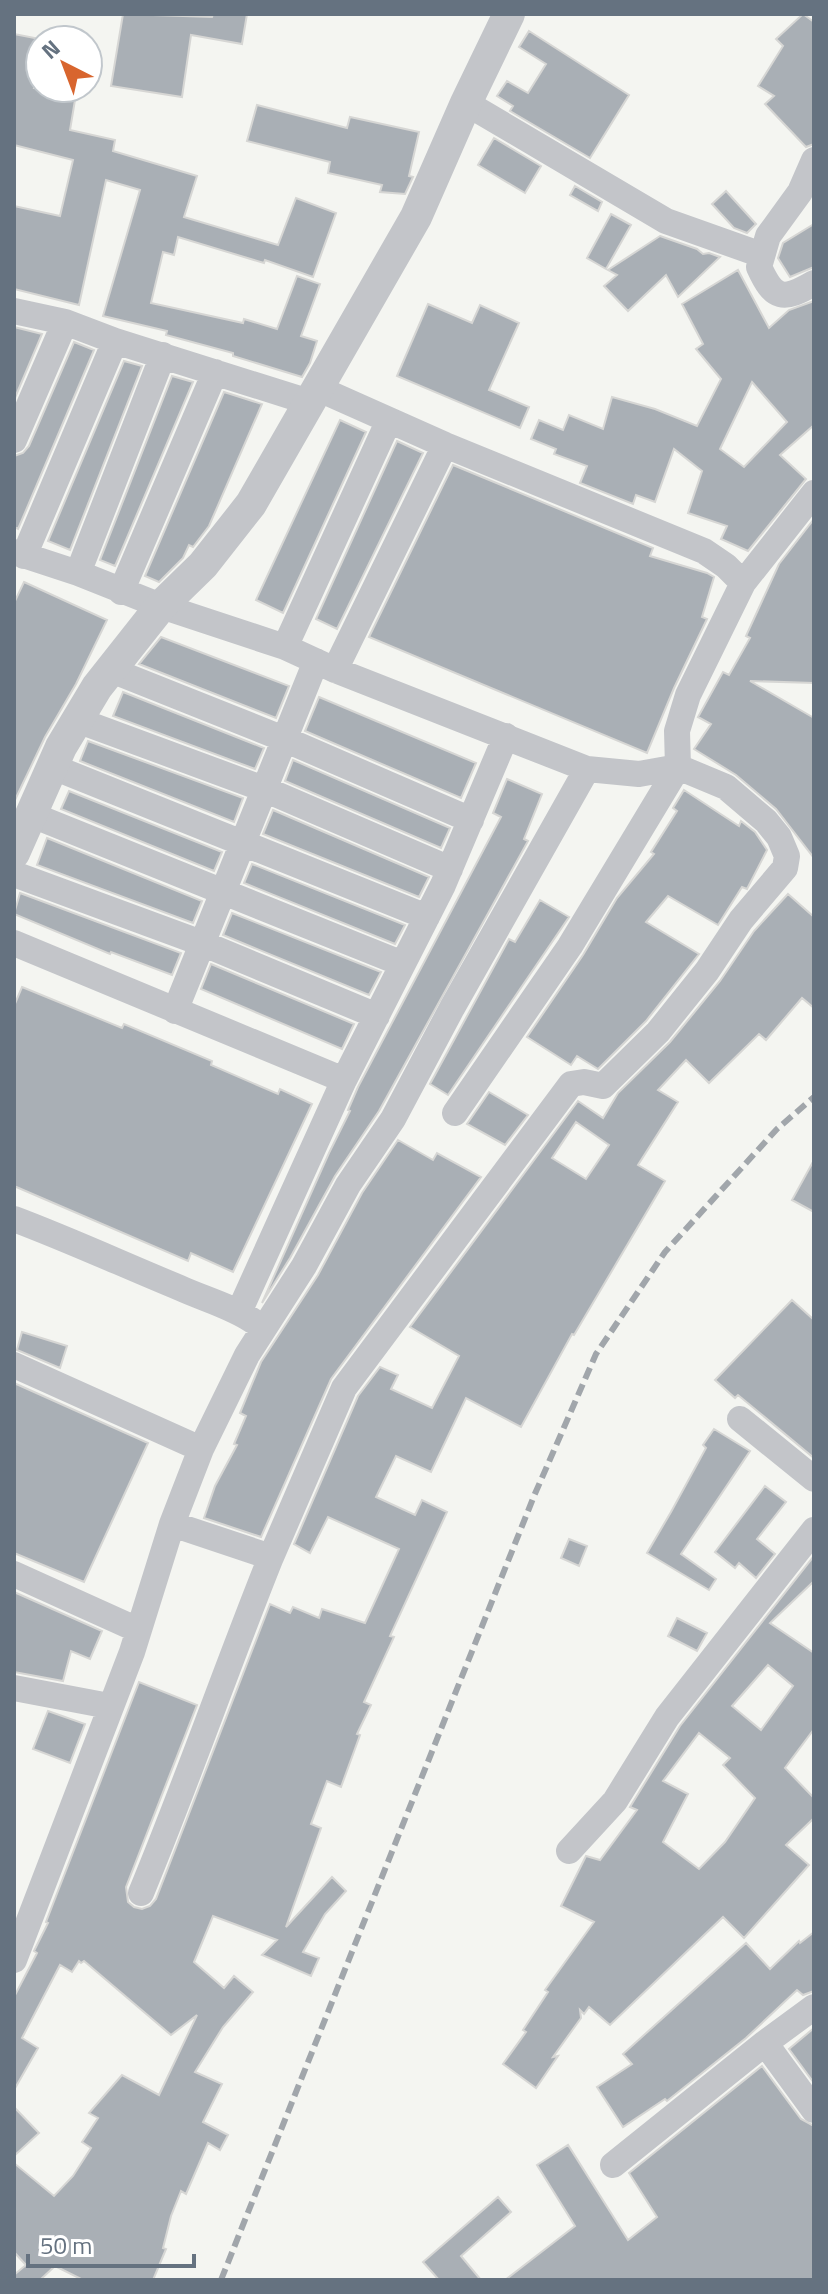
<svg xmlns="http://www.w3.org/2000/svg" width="828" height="2294" font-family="'Titillium Web',sans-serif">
  <rect width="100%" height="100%" fill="#f4f5f1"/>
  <path fill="#a9afb5" stroke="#d6d6d4" stroke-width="2" fill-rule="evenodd" d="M123,14L212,17L213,14H247L242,44L191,35L182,97L111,86Z
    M803,14L814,22V144L806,147L765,104L774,96L758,86L783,46L776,39Z
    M529,31L629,95L590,158L510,111L513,106L497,96L507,81L528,93L546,64L519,47Z
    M14,34L40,39V60L34,88H77L70,130L115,140L113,151L197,176L184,217L278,245L296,198L336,213L313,277L265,260L264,263L178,237L174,255L163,252L151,303L243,323L244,319L277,329L297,276L320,284L301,336L317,341L310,363L302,377L233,356V353L166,335L167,331L103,316L140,190L106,180L79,305L14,289V206L60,216L73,160L14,145Z
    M257,105L347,128L350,117L419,132L409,176L413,177L405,194L380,192L382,185L328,173L330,162L247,141Z
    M494,138L541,166L525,193L478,165Z
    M575,186L602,202L598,211L570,195Z
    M726,191L756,224L747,233L734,228L712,204Z
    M611,214L631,225L606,269L587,258Z
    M814,224V267L790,277L778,258L783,243Z
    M660,236L697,249L703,254L709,253L720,257L678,297L666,275L628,311L604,286L617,275L608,270Z
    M738,270L769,328L789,310L814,301V425L780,455L806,479L748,551L721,539L727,526L688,513L702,471L674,449L655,502L636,495L633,504L580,483L587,466L554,454L556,449L531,439L539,420L563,430L569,415L603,429L612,397L655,409L697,426L721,379L696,349L703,344L682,304ZM752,382L787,422L744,467L720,449Z
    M428,304L472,323L480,305L519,323L489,390L529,407L520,428L397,376Z
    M14,327L42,334L14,400Z
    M74,342L94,350L18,529L14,527V456L23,453L29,446Z
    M124,361L142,366L70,550L48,541Z
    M172,376L193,382L115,566L100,560Z
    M224,392L262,404L209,526L193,547L189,545L183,558L159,582L145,576Z
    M340,420L366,432L283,613L256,600Z
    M397,441L423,453L337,629L316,619Z
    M453,465L653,548L650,556L707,573L714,577L702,617L707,619L674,688L647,753L369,637Z
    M814,519V683L750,681L814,718V858L776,809L736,775L694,749L711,724L698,717L723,672L729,675L750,638L746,636L779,564Z
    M24,582L107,620L76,684L45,737L14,802V603Z
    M161,637L289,686L276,718L139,664Z
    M123,692L264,748L255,769L113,716Z
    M319,697L476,763L461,798L305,731Z
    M88,741L243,798L234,822L80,761Z
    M293,760L450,828L441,848L285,781Z
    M507,779L542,794L524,839L528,841L379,1111L335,1176L290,1258L262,1303L329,1153L350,1111L348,1110L358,1087L501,817L493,813Z
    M684,790L739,826L741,821L755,832L767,850L747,889L742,887L718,925L668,896L646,922L699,954L646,1021L598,1069L577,1056L571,1065L527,1037L583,955L617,898L654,854L651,852L677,811L673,808Z
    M69,791L222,852L214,871L61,809Z
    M273,810L429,877L419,897L263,834Z
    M47,838L202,901L193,923L37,865Z
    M252,864L405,925L395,944L244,883Z
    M20,893L181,953L172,975L111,952L110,954L14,914Z
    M788,894L814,917V1008L802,998L766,1040L759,1034L709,1083L686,1060L658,1090L678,1102L638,1165L665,1181L574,1335L572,1334L521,1427L466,1398L431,1472L396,1456L376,1497L415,1515L422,1500L447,1512L390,1636L394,1637L364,1702L371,1705L357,1734L360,1735L341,1787L327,1781L311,1824L321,1828L286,1927L332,1877L346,1891L325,1914L303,1952L319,1958L311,1976L262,1955L277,1940L213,1916L194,1962L224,1988L234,1976L253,1992L223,2027L195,2072L222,2084L203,2122L228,2135L220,2150L208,2143L186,2194L181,2191L171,2216L163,2248L166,2249L153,2280H83L55,2266L40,2280H14V2275L26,2265L14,2252V2163L54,2196L73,2176L91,2148L82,2142L98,2118L89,2113L122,2075L159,2095L197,2015L171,2035L84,1961L81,1963L79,1961L72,1972L60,1965L22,2038L38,2048L14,2090V1997L37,1953L34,1951L48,1923L46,1922L139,1682L197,1705L126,1887L128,1902L134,1907L142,1909L150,1906L156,1899L270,1604L290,1613L293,1607L319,1618L322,1609L365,1623L399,1549L328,1517L310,1553L294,1544L358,1396L380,1367L398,1375L391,1389L432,1408L459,1356L410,1327L578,1101L603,1118L618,1093L670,1042L720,981L754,931ZM576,1122L609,1145L586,1179L552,1158Z
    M540,900L569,917L448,1095L430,1084L509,939L515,942Z
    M232,913L381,972L369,995L223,935Z
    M211,964L354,1024L342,1049L201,989Z
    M22,987L122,1028L124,1024L212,1061L211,1065L278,1094L280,1089L312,1104L233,1272L191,1253L188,1261L14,1186V1006Z
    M489,1092L528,1115L505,1145L467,1124Z
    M398,1140L433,1160L437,1153L481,1177L331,1379L261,1537L204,1518L215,1486L237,1445L234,1444L246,1416L240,1413L261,1362L318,1275L362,1193Z
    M814,1160V1212L792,1200Z
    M792,1300L814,1320V1458L738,1395L735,1398L715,1380Z
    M22,1332L67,1346L60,1368L17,1350Z
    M14,1383L148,1443L84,1582L14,1553Z
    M714,1429L750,1451L681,1554L716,1579L709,1590L647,1553L671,1512L706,1448L703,1445Z
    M765,1486L786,1502L757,1539L775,1554L756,1578L739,1563L735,1568L715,1552Z
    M569,1539L587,1546L579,1566L561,1558Z
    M814,1556V1581L770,1623L814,1653V1729L785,1768L814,1798V1818L786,1845L809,1865L744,1938L723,1917L610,2025L589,2007L584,2014L580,2010L581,2018L553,2057L558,2056L536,2088L503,2064L526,2032L523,2030L548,1992L545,1990L594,1922L561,1906L586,1856L600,1860L637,1810L630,1807L680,1726ZM768,1665L793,1686L761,1730L732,1706ZM699,1733L730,1758L723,1765L755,1798L725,1842L699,1869L663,1842L688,1794L663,1781Z
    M14,1592L102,1631L90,1659L71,1651L63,1681L14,1672Z
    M677,1618L707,1633L697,1651L668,1636Z
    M48,1711L85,1724L70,1763L33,1749Z
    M814,1932V1991L803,1995L797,1990L746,2038L667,2101L665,2099L623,2127L597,2087L632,2064L623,2054L746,1943L770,1969L799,1941L800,1943Z
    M814,2028V2083L789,2049Z
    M762,2066L801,2119L814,2126V2280H505L575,2226L537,2165L568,2145L628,2240L657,2217L629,2173Z
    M14,2107L39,2133L14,2156Z
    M498,2197L511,2212L461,2256L481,2280H439L423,2262Z"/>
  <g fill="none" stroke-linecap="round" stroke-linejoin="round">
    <path stroke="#c3c5c9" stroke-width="26" d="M466,103L666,221L762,255
      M814,160L800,192L768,236L759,267C774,300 783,301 814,283
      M14,311L65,322L115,341L309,402
      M317,388L445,445L704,551L726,566L743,583
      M14,440L65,322
      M14,552L78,573L161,606L285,647L335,670L587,769L639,774L678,767
      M24,556L115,341
      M78,573L163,355
      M121,592L215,372
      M285,647L389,420
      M111,670L284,739L471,820
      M335,670L445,445
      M77,720L264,789L450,869
      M53,767L427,917
      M32,815L403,964
      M14,874L204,944L377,1016
      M14,943L344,1080
      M175,1011L316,661
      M455,1113L570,946L678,767
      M14,1219C70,1240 124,1265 180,1288C204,1299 231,1306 253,1321
      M239,1312L344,1080L443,885L506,736
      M14,1365L201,1449
      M740,1419L814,1479
      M172,1524L271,1557L344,1388L571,1084L584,1082L603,1086L658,1032L707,971L741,920L785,868L787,856L779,837L766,821L726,787L678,767L677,731L688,695L743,583L814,493
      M14,1574L138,1630
      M14,1688L109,1706
      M569,1851L615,1801L667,1717L814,1530
      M141,1893C187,1782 226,1669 271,1557
      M14,1960L132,1652L172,1524L201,1449L247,1355L304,1266L348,1185L393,1119L452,1008L587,769
      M765,2043L814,2110
      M613,2165L765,2043L814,2007"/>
    <path stroke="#c3c5c9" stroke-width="32" d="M14,853L61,747L97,687L161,606L203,565L251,504L416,217L466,103L509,14"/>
    <path stroke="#a1a6ab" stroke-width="6" stroke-dasharray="12 6" stroke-linecap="butt" d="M221,2280L534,1496L596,1354L665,1252L777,1129L814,1097"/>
  </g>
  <rect width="828" height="2294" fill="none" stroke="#657280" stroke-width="32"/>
  <g transform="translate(64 64) rotate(318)"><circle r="38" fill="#ffffff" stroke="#c1c7cc" stroke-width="2"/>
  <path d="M0-6L14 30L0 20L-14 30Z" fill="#d8652e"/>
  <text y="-12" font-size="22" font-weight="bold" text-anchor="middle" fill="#657280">N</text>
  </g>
  <path d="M28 2254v12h166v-12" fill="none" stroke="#657280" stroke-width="4"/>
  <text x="40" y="2254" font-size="24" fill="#657280" stroke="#ffffff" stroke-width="6" paint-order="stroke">50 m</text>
</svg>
